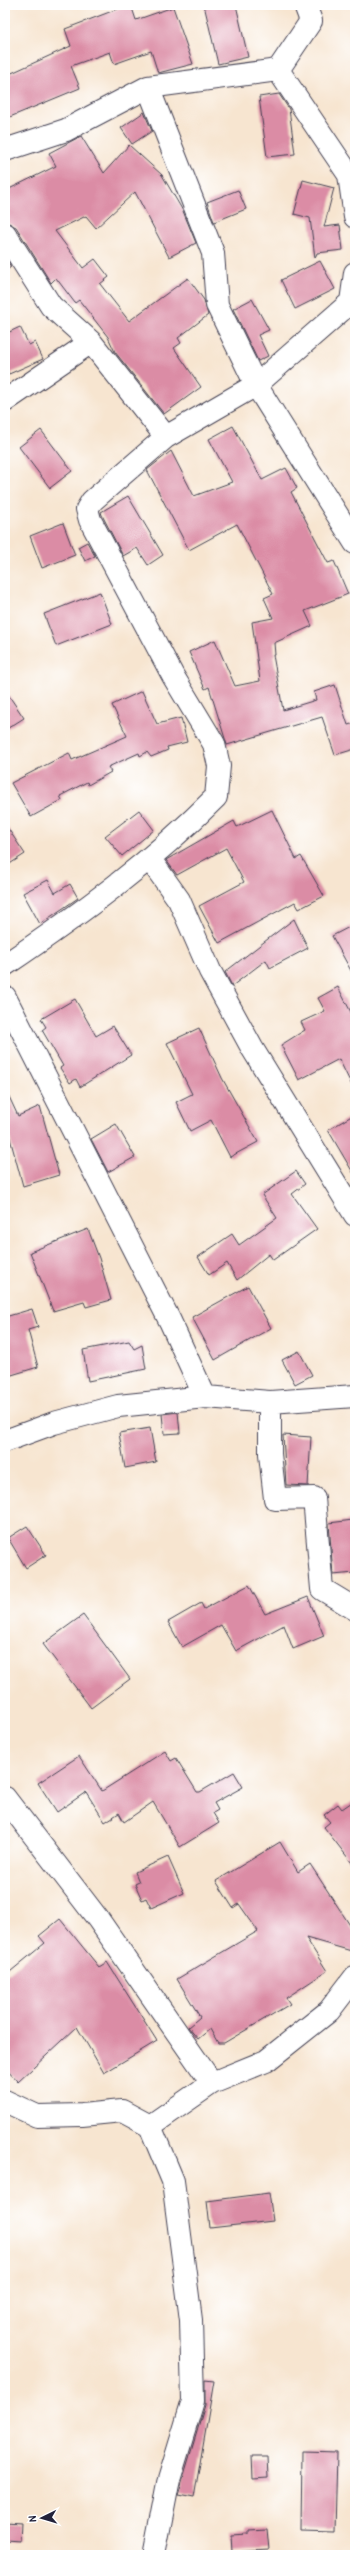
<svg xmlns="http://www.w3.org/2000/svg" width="360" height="2560" font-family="'Patrick Hand',sans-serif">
  <rect width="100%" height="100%" fill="#fff"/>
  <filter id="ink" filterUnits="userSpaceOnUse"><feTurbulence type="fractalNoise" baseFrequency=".025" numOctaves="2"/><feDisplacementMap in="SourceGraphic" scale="8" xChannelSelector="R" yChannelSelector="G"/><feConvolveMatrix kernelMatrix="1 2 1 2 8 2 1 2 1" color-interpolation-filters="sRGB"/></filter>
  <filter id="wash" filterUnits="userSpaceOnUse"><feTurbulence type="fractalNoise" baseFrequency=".012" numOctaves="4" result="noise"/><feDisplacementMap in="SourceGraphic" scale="16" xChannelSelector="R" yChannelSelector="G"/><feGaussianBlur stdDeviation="0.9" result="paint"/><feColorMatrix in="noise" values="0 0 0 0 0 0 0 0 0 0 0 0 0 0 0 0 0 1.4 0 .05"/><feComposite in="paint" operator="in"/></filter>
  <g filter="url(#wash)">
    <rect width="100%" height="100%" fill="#f7e5d0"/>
    <g id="blocks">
      <path fill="#db8ca5" d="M128,5H131L136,20L173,7L193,64L158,73L151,51L114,64L110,52L71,66L80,88L5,119V76L71,46L65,29Z
        M204,5H236L248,57L218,64Z
        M279,94L289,109L295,154L267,157L259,97Z
        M144,112L152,131L132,144L121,128Z
        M81,136L104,173L129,145L162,175L183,211L196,243L169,257L135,192L96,228L86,216L55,231L83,268L95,259L109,277L100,284L129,321L188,278L204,300L208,315L178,338L181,343L174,348L201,387L164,414L115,352L108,337L79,300L75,303L56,278L51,283L16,227L5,222V191L56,166L49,153Z
        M303,180L334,188L324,227L340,225L343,250L317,253L315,258L310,218L294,214Z
        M238,190L246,209L214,222L207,202Z
        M5,257L11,267L5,271Z
        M320,261L335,289L295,309L281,280Z
        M252,299L269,330L258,335L268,356L258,361L233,309Z
        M20,327L29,345L35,342L43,359L9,374L5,366V334Z
        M233,426L262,480L286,468L297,488L291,492L328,563L334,561L348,594L305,611L312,626L274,643L275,655H273L283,710L316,700L314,692L335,685L348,725L355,723V749L335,755L322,717L227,745L209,687L205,689L189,652L215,640L235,686L260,681L252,622L273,618L264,598L273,594L237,524L189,550L147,470L171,451L194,496L232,482L209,439Z
        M41,430L72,471L50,488L19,447Z
        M128,496L163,555L148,565L137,548L123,556L102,515L101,512Z
        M63,523L75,555L42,568L30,536Z
        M87,542L95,556L85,561L78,547Z
        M100,592L112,624L56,646L44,614Z
        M5,690L24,718L5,730Z
        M142,691L157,724L181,718L187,742L167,747L168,750L151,757L147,752L140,756L139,753L108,767L111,772L88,785L87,782L60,796L62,800L31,817L11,783L69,753L72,760L127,736L112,705Z
        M139,810L154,830L122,856L105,836Z
        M272,810L296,859L301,856L324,896L299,909L295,902L219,943L199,906L244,882L226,848L177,875L166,860L234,821L237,827Z
        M5,824L25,854L5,867Z
        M48,880L55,893L70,884L78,898L40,924L23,893Z
        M294,919L308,948L270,968L266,960L232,986L225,972Z
        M355,924V978L332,936Z
        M338,987L355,1020V1092L339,1059L299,1080L281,1045L305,1030L301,1022L325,1011L318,998Z
        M75,999L96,1036L113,1026L131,1055L80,1087L76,1079L70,1083L60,1068L63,1066L42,1030L46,1027L41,1019Z
        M199,1028L222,1078L258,1142L230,1157L211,1120L190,1131L176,1102L192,1094L167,1043Z
        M5,1088L18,1116L40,1106L59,1175L23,1186L5,1120Z
        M355,1114V1176L328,1130Z
        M116,1124L135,1157L108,1172L91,1139Z
        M296,1171L305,1184L292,1194L317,1229L273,1260L269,1254L237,1280L227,1263L209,1275L198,1257L232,1234L239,1245L277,1218L262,1195Z
        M88,1229L99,1258L111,1300L86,1307L84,1302L53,1311L30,1252Z
        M248,1286L271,1328L215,1360L192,1317Z
        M32,1309L38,1327L28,1330L38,1367L5,1377V1317Z
        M129,1341L134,1349L142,1345L146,1369L88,1381L83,1350Z
        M299,1351L312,1375L295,1384L282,1360Z
        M178,1412L180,1433L164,1434L162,1414Z
        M150,1428L156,1462L125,1468L119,1433Z
        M283,1435L311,1437L308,1486L286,1485Z
        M353,1520L355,1573L333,1575L329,1523Z
        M27,1526L46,1555L26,1568L8,1538Z
        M249,1585L265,1614L308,1597L324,1636L293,1649L284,1625L236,1651L221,1625L182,1647L168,1622L201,1603L204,1609Z
        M83,1615L130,1679L91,1708L43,1644Z
        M165,1751L171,1761L176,1758L197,1792H200L234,1772L243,1787L214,1803L218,1810L213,1813L219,1823L180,1847L153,1802L124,1822L119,1813L105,1822L86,1792L57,1812L38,1783L79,1756L102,1791Z
        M355,1800V1867L324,1827L330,1822L324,1815L338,1804L342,1809Z
        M280,1842L298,1872L310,1864L355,1933V1952L306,1938L327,1971L286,1998L290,2004L224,2043H218L210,2029L198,2039L188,2027L200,2017L177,1979L258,1931L239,1904L233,1908L216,1881Z
        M168,1857L184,1893L151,1908L146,1898L142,1900L135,1884L139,1882L135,1872Z
        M60,1919L99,1967L107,1962L157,2041L104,2073L77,2027L18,2082L5,2068V1976L45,1943L39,1936Z
        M269,2193L273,2221L210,2228L207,2201Z
        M205,2380L214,2381L194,2498L178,2495L205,2405Z
        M302,2451L337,2452L335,2532L301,2531Z
        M252,2456H267L268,2478L253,2479Z
        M5,2523L21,2524L20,2541L5,2540Z
        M267,2529L269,2550L232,2552L231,2535L247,2534V2530Z"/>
    </g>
  </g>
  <g filter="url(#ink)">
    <use href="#blocks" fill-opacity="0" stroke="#423f51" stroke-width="1"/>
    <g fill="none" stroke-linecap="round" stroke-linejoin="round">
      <g stroke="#423f51" stroke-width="24">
        <path id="street" d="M305,5L311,21L278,70L349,175L355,217
          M148,87L213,253L217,305L256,385L355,543
          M5,150L66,130L148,87L278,70
          M5,234L51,306L91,342L166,437
          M5,401L91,342
          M149,858L179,900L210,971L252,1048L355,1215
          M5,965C79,915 153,861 216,797L219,766L214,744L173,676L90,520L87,509L92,501L166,437L256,385L351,302L355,273
          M5,997L170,1321L205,1397
          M270,1402V1454L275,1499L314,1498L322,1589L355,1609
          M5,1441L54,1423L118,1406L205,1397L270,1402L355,1396
          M5,1798L98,1919L212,2083
          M5,2101L37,2116L82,2115L122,2111L150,2126L173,2181L191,2320L193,2401L168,2483L154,2555
          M150,2126L212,2083L266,2061L329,2011L355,1977"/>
      </g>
      <use href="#street" stroke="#fff" stroke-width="22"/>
    </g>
  </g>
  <rect width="360" height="2560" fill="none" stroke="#fff" stroke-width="20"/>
  <g transform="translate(42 2518) rotate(265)" stroke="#ffffff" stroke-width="3" paint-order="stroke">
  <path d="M0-3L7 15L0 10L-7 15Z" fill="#22223b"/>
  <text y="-6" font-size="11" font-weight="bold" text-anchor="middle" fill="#22223b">N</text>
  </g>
</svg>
